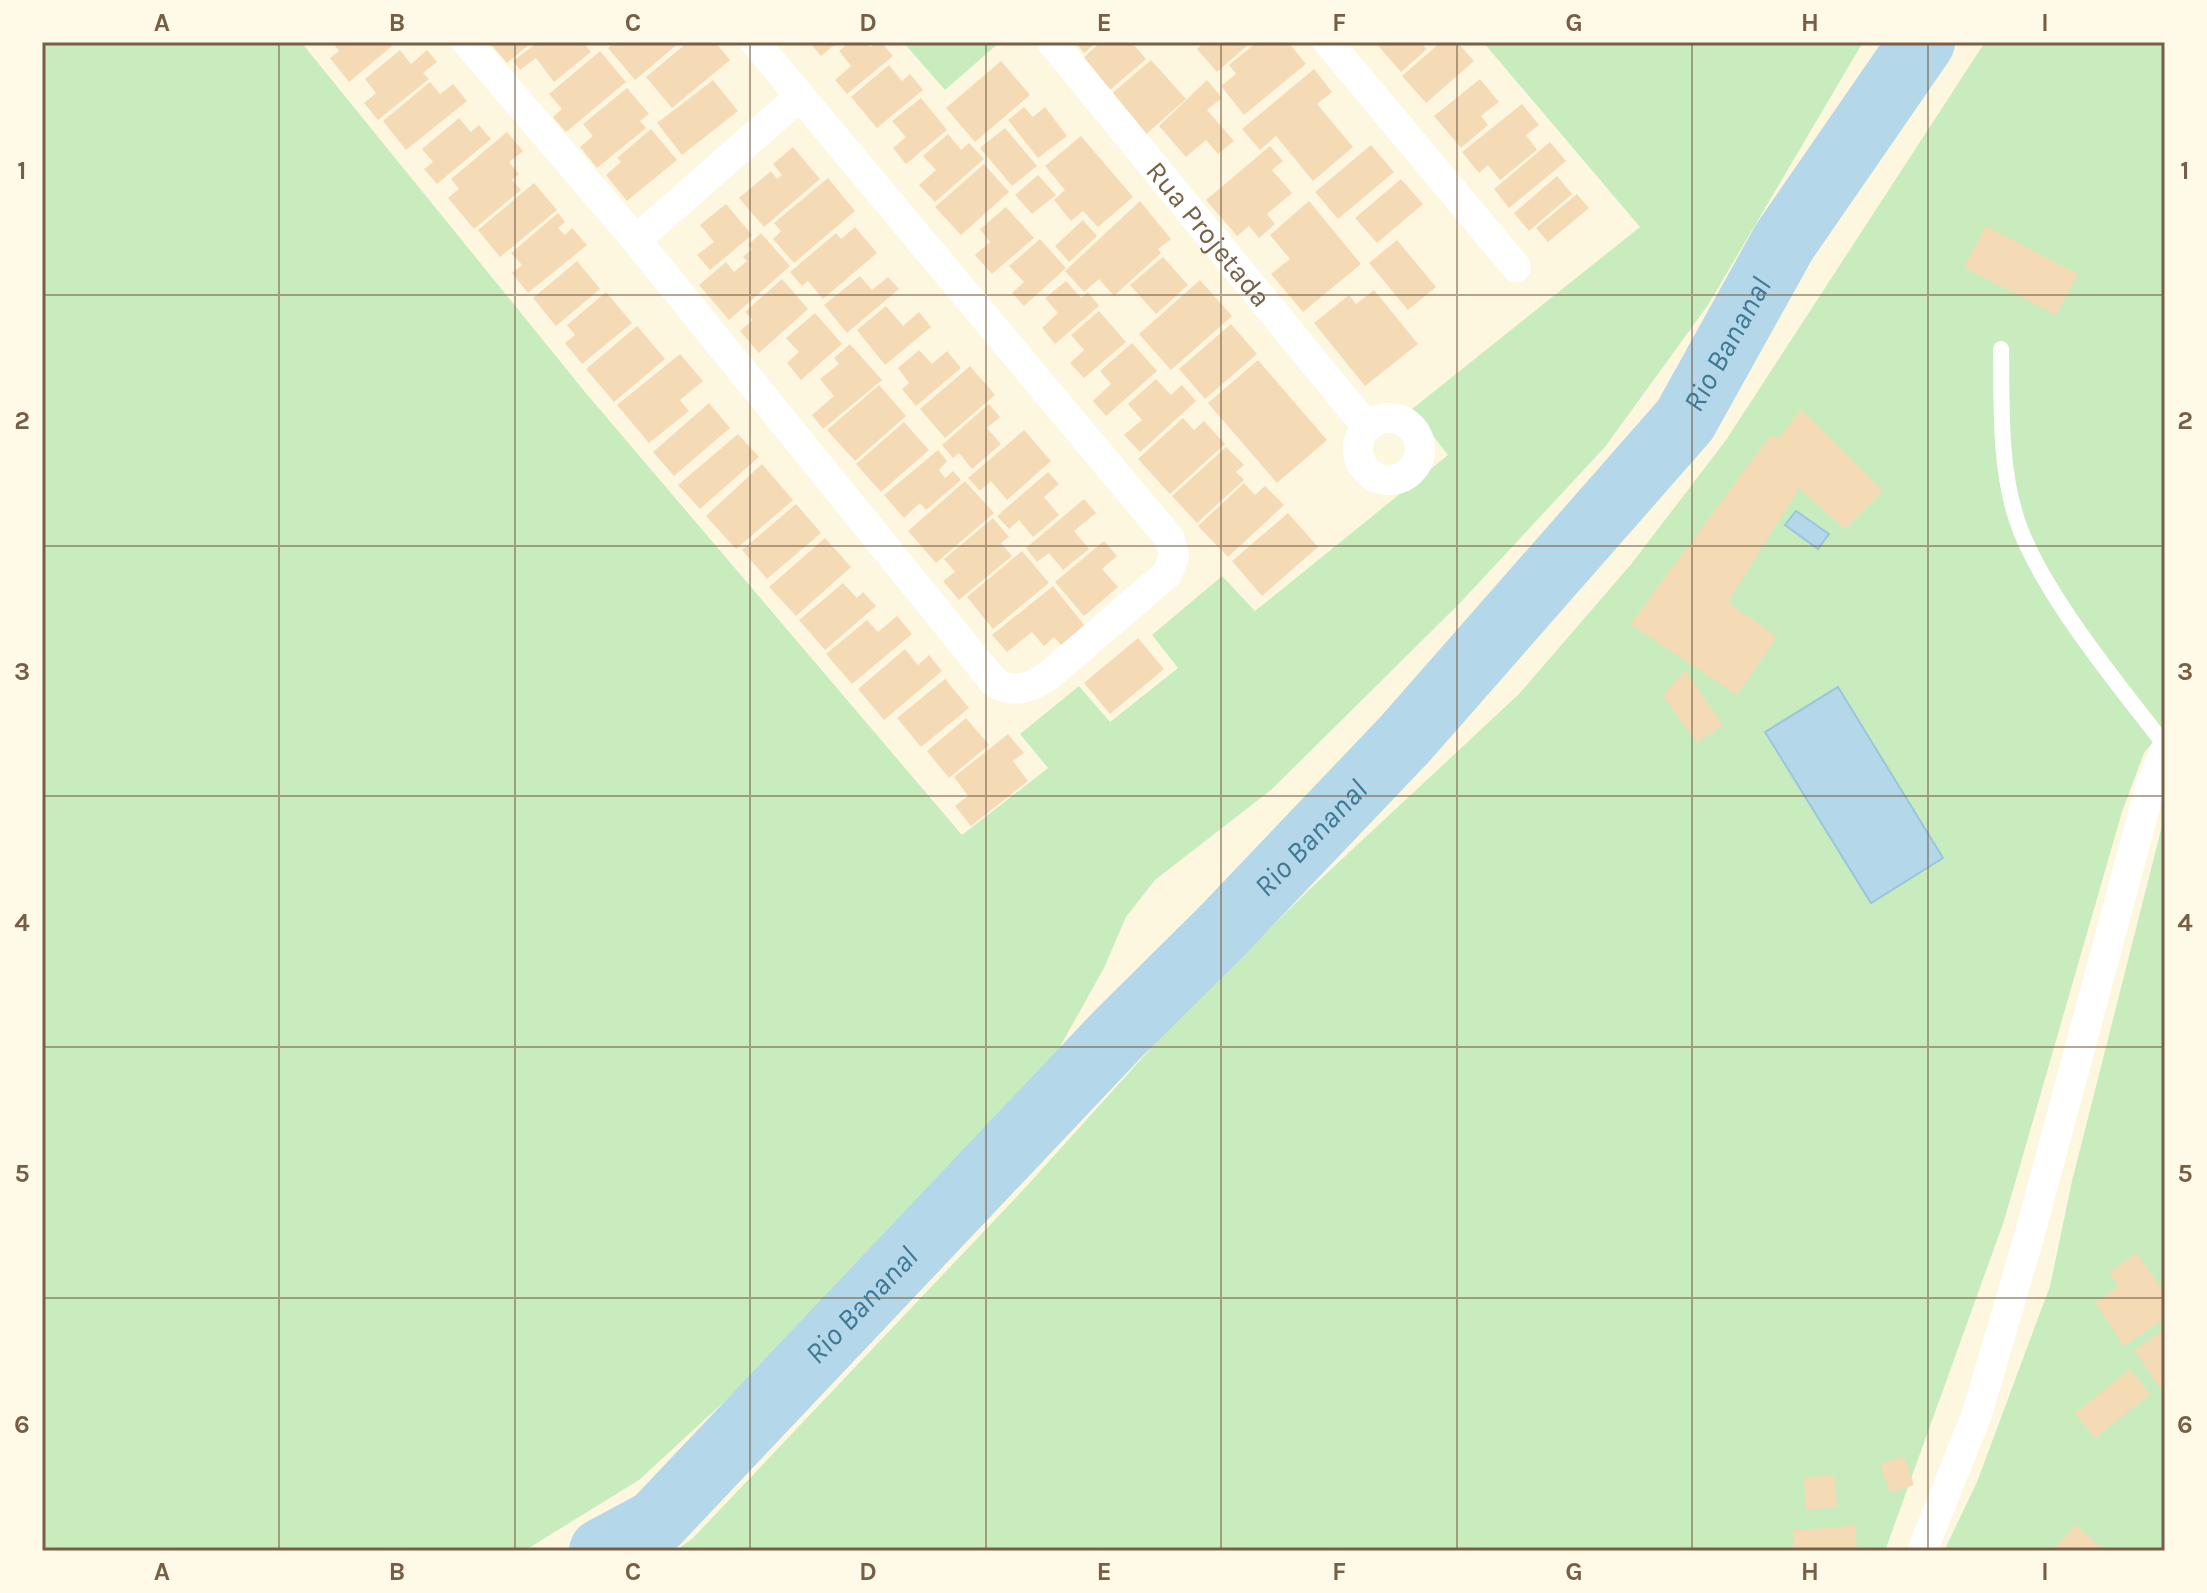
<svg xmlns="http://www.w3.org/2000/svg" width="2207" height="1593" font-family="Karla,sans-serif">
  <rect width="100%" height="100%" fill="#fef7e0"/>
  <path fill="#c9ecbe" d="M42,42H301L585,392L962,835L1048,768L1020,734L1079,686L1110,722L1178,668L1152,635L1222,576L1255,611L1448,455L1412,409L1640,227L1483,42H1863L1708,305L1605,447L1459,604L1271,790L1155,880L1126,917L1104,968L1056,1054L990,1140L776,1354L639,1480L524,1551H42Z
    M903,42H1000L945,90Z
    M1985,42H2165V727L2144,753L2122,812L2004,1221L1885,1551H675L693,1538L1025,1188L1170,1027L1311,888L1520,693L1632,563L1726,440Z
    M2165,814V1551H1944L1977,1482L2050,1286L2072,1181Z"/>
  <path fill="#b4d8e9" stroke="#99c6db" stroke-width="2" d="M1796,511L1829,534L1818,549L1785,525Z
    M1838,687L1943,858L1871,903L1765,732Z"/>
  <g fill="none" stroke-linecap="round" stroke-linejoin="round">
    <path stroke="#b4d8e9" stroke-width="66" id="s1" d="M602,1551L656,1522L1117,1035L1221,932L1405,739L1685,420L1784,242L1922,42"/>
  </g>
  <path fill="#f5dab6" d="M332,42H397L349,82L330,58L339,51Z
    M489,42H532L507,63Z
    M538,42H583L591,52L554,82L536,58L520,70L513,61Z
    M615,42H680L635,80L608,48Z
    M688,42H715L730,60L672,108L646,77Z
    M809,42H838L821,56Z
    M850,42H866L870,47L881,42L893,56L847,94L835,80L851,66L839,51Z
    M1075,42H1097L1084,53Z
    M1101,42H1136L1133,44L1146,59L1110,90L1082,59Z
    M1205,42H1251L1217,72L1197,49Z
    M1257,42L1269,45L1288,42L1306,64L1244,115L1221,86L1236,74L1229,65Z
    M1375,42H1420L1427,49L1401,72Z
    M1441,42H1457L1474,61L1426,103L1402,76Z
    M400,50L411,64L427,50L437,62L423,73L429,79L378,120L364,103L376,93L365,79Z
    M600,51L626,82L566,132L553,117L562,109L549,94Z
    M1151,60L1186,99L1144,136L1110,95Z
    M1001,61L1030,95L975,142L946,108Z
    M889,65L902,81L910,74L923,90L877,128L851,97Z
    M1314,69L1332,92L1317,104L1353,147L1313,181L1276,136L1260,150L1242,129Z
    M1480,79L1499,102L1481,116L1488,125L1461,148L1434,116Z
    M713,80L738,111L682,155L657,123Z
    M1207,80L1222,98L1207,110L1234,141L1218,154L1206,140L1186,157L1159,126Z
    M430,82L440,94L453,84L467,101L406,150L383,121Z
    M627,88L649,114L640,121L646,128L597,168L580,147L593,136L583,124Z
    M921,98L947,130L906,164L893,148L906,137L892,121Z
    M1522,104L1539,125L1526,135L1537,150L1500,180L1488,165L1479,173L1462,152Z
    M1024,107L1033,117L1045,107L1067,136L1038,158L1008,120Z
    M459,118L471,132L479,125L491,139L437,184L424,169L433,162L422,149Z
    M1005,128L1037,166L1012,186L980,148Z
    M651,129L677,160L627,201L606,175L621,162L617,158Z
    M507,132L523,151L509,162L519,174L512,180L521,190L474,229L448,198L459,189L451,179Z
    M948,134L961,150L969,143L984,159L935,202L919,185L936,170L923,156Z
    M1081,136L1133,197L1098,227L1083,211L1071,221L1054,200L1065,190L1045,166Z
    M1550,142L1566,161L1509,208L1494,189Z
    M1371,145L1394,172L1338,219L1315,192Z
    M1270,146L1283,161L1272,170L1292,193L1267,214L1275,224L1259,238L1249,226L1237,236L1206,200Z
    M793,147L820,179L764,227L739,198L771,171L777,179L782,175L773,164Z
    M984,164L1009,192L961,235L935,207Z
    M1038,175L1056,195L1032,214L1015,195Z
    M1557,176L1572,194L1529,231L1514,213Z
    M828,178L855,211L794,263L773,239L781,231L774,223Z
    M1401,179L1423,204L1377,243L1355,218Z
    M534,183L557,210L500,257L478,230Z
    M1577,194L1589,208L1548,242L1536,228Z
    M1140,201L1171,239L1158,249L1161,253L1114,296L1099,279L1084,292L1065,271Z
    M1309,201L1361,264L1303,312L1271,274L1290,259L1270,235Z
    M726,204L752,235L710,270L697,255L714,242L700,225Z
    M1006,207L1034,238L992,274L975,255L990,242L980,229Z
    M558,213L565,222L558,228L565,235L572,228L587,245L528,293L512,273L522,265L511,253Z
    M1083,220L1097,236L1069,262L1055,246Z
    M1986,226L2078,274L2056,315L1964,267Z
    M855,227L877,253L823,299L808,281L802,286L790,272L836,233L841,239Z
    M761,233L790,266L729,320L699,285L726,262L734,272L747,261L743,257L752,249L748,245Z
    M1040,239L1066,268L1024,306L1012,293L1024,282L1009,266Z
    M1397,240L1436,287L1408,310L1369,263Z
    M1163,257L1188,285L1156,314L1130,285Z
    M577,261L600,289L556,326L533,298Z
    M860,276L872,290L888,277L899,289L847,333L824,305Z
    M782,279L808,309L759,353L740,331L753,320L745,312Z
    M1200,280L1232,316L1171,370L1139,334Z
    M1066,281L1081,298L1088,292L1099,306L1055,344L1042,328L1058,313L1045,298Z
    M1374,290L1418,344L1365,386L1314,323L1349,295L1356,304Z
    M606,292L632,323L582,364L565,343L575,335L567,325Z
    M886,306L903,326L919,312L931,327L885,365L857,330Z
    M1099,311L1126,342L1084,378L1070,363L1084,350L1071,335Z
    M815,313L842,344L801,380L787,363L799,352L786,338Z
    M1231,324L1257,354L1205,399L1179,369Z
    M637,326L665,359L614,402L586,369Z
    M1132,343L1157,371L1106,416L1093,401L1111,384L1100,371Z
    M850,344L882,380L823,429L812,415L834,396L820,379L839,364L834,358Z
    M919,350L932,364L947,351L961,368L916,406L902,389L909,383L898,368Z
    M680,354L703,381L680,400L689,411L649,443L617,405Z
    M1258,360L1327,440L1277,483L1208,403Z
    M970,366L995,395L945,438L920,409Z
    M1156,379L1171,395L1182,385L1196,401L1140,452L1124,435L1142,420L1128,404Z
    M879,385L906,416L855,461L827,430Z
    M709,403L730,428L674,476L653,452Z
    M989,404L1000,417L987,428L1001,444L972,469L959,453L953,458L942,445Z
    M1801,409L1883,491L1845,529L1799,488L1728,602L1777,637L1737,695L1630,624L1771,435L1779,438Z
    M1183,418L1194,430L1204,421L1225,444L1170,494L1138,459Z
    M904,422L929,450L881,492L856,464Z
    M1024,430L1051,461L1007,500L991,481L980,491L968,478Z
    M738,434L759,457L700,509L678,485Z
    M1226,447L1244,465L1236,472L1244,480L1197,523L1172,496Z
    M938,450L947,461L939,470L945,478L953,471L961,480L926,510L920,503L904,518L884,495Z
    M762,464L793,500L736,549L706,516Z
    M1048,472L1059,484L1044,497L1059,515L1033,537L1019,520L1009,529L997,516Z
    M965,481L994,513L936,563L908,531Z
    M1244,483L1255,495L1265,486L1284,505L1228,557L1198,526Z
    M1084,499L1096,513L1074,531L1089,549L1063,570L1049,553L1037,562L1026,548Z
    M796,504L821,533L767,579L742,550Z
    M1288,513L1318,547L1262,596L1232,561Z
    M993,518L1009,537L1001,543L1012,556L959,600L943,581L955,572L944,559Z
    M825,538L851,567L796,616L769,587Z
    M1104,541L1117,556L1102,569L1118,587L1084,616L1055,582Z
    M1022,551L1049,583L993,629L967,597Z
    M843,583L857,598L863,592L876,606L825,650L799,620Z
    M1053,586L1085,626L1062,646L1054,637L1044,646L1032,632L1007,652L992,635Z
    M897,616L912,634L852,684L826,654L867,620L878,632Z
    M1138,638L1164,669L1110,714L1084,683Z
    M905,649L918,665L929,655L942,671L884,720L858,689Z
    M1685,670L1723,725L1697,743L1663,696Z
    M945,679L969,708L921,747L897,718Z
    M966,718L989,745L949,778L927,751Z
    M1008,734L1024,753L1013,761L1028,781L971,826L955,806L968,796L954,777Z
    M2137,1253L2165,1293V1318L2124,1346L2095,1303L2119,1286L2109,1272Z
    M2165,1329V1395L2134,1350Z
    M2130,1369L2150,1394L2095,1438L2075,1413Z
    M1904,1456L1914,1485L1890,1493L1880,1464Z
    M1834,1475L1837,1507L1806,1510L1804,1478Z
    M2075,1525L2106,1551H2052Z
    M1855,1526L1857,1551H1794L1793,1530Z"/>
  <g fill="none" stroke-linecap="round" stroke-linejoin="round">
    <path stroke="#fff" stroke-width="16" d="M2001,349C2002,404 1999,460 2015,514C2036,586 2118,684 2165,745"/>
    <g stroke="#fff" stroke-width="30">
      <path d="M467,42L636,240L995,683C1014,694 1031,688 1048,676L1167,574L1174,556L1170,539L755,42"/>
      <path id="s2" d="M1052,42L1367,427"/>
      <path d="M1328,42L1516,267"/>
      <path d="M636,240L800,96"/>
      <circle cx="1389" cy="449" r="31"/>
      <path d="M1922,1551L1977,1414L2029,1237L2150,788L2165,751"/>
    </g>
  </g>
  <path fill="none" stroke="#775f46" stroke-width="2" stroke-opacity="0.55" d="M279,42V1551M515,42V1551M750,42V1551M986,42V1551M1221,42V1551M1457,42V1551M1692,42V1551M1928,42V1551M42,295H2165M42,546H2165M42,796H2165M42,1047H2165M42,1298H2165"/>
  <g text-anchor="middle" stroke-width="7" stroke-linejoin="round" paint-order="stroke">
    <g font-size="28" fill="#775f46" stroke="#fffae8">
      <text dy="10" stroke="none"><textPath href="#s2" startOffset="248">Rua Projetada</textPath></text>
    </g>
    <g font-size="30" font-style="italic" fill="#407894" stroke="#fffae8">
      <text dy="10" stroke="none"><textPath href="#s1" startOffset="1656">Rio Bananal</textPath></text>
      <text dy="10" stroke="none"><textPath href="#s1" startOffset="1008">Rio Bananal</textPath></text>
      <text dy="10" stroke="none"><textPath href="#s1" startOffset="360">Rio Bananal</textPath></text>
    </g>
  </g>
  <rect width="2207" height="1593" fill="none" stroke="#fffae8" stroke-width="88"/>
  <rect x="44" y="44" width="2119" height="1505" fill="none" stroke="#775f46" stroke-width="3"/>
  <g font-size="26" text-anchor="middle" font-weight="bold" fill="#775f46">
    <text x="162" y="31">A</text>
    <text x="397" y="31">B</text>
    <text x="633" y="31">C</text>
    <text x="868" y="31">D</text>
    <text x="1104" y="31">E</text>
    <text x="1339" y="31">F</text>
    <text x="1574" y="31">G</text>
    <text x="1810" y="31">H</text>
    <text x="2045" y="31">I</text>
    <text x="22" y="179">1</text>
    <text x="2185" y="179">1</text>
    <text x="22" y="429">2</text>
    <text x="2185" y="429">2</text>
    <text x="22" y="680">3</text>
    <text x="2185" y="680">3</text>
    <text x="22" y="931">4</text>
    <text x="2185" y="931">4</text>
    <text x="22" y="1182">5</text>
    <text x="2185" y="1182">5</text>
    <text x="22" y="1433">6</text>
    <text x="2185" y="1433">6</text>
    <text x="162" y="1580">A</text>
    <text x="397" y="1580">B</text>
    <text x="633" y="1580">C</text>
    <text x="868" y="1580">D</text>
    <text x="1104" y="1580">E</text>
    <text x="1339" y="1580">F</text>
    <text x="1574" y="1580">G</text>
    <text x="1810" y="1580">H</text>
    <text x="2045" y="1580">I</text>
  </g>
</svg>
